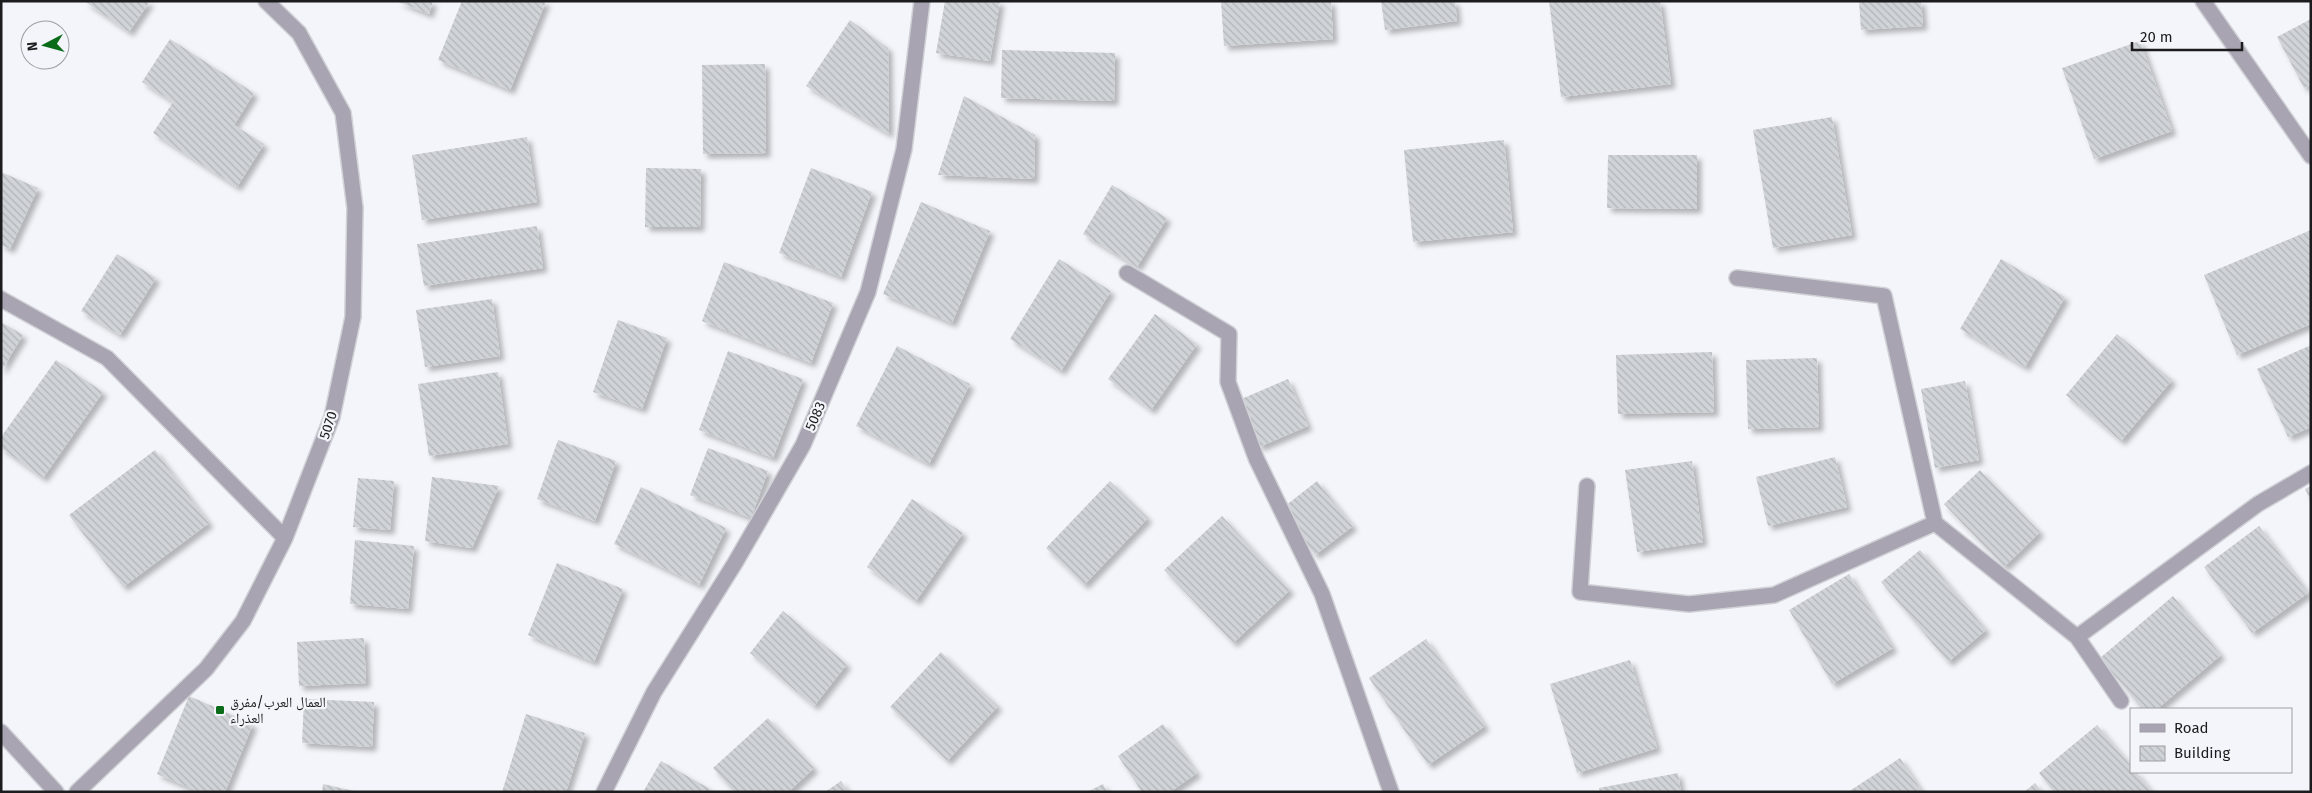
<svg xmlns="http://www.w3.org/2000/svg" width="2312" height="793" font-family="'Fira Sans','Noto Naskh Arabic',sans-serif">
  <defs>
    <pattern id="building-back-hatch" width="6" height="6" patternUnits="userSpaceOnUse" patternTransform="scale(1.25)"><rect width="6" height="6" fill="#d0d3d7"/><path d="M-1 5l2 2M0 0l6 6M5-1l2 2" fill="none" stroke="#b2b5b8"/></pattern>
    <filter id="shadow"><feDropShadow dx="4.5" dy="4.5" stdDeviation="2.5" flood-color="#0004"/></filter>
  </defs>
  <rect width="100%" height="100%" fill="#f4f5fa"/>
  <path fill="url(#building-back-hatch)" filter="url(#shadow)" d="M84,1H150L129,32Z
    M396,1H433L429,14Z
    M462,1H546L510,90L438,60Z
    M945,1H1000L990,61L936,53Z
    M1221,1H1331L1333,39L1224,46Z
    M1381,1H1455L1457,21L1385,30Z
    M1549,1H1660L1671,84L1561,97Z
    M1859,1H1921L1923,26L1861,30Z
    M2311,19V85L2304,88L2277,37Z
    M850,20L888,48L889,134L806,86Z
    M170,39L254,93L234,125L264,144L237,187L153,133L173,102L142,82Z
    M2140,41L2172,131L2094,159L2062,68Z
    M1002,50L1115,53L1114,101L1001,98Z
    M765,64L766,153L703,154L702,65Z
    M964,96L1035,135L1034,179L938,175Z
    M1832,117L1852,235L1773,248L1753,130Z
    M527,137L537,202L422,220L412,155Z
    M1504,140L1513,232L1413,242L1404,150Z
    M1608,155H1697V209L1607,208Z
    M646,168L701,169L700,227H645Z
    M811,168L872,192L841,277L779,253Z
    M1,172L38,188L10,249L1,245Z
    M1112,185L1167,218L1137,267L1083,234Z
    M921,202L990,231L952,323L883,294Z
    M537,226L543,268L424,286L417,244Z
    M2311,230V324L2237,355L2204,275Z
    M117,254L156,278L120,335L81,311Z
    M1059,259L1111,291L1061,371L1010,339Z
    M2001,259L2065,297L2025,367L1960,329Z
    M724,262L833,303L811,363L702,321Z
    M492,299L500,356L425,367L416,310Z
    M1155,314L1197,344L1151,410L1108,379Z
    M618,320L667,338L642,409L593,392Z
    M1,322L23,335L1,371Z
    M2117,334L2172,380L2121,441L2066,395Z
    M2311,345V427L2288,437L2257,369Z
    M897,346L970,384L929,464L856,426Z
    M728,351L803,379L773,458L699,430Z
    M1712,352L1714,412L1618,414L1616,355Z
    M1817,358L1819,427L1748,429L1746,360Z
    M56,360L103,392L43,478L1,448V437Z
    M498,372L508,444L429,456L418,384Z
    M1288,379L1308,426L1259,447L1239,400Z
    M1965,381L1979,460L1935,468L1921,389Z
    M558,440L616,461L595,521L537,499Z
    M708,448L768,471L751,518L690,495Z
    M155,450L209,523L123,587L69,515Z
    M1835,457L1847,507L1768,526L1756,477Z
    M1692,461L1703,542L1637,552L1625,470Z
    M1980,470L2040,532L2004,567L1944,504Z
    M432,477L499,486L472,548L425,541Z
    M358,478L394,481L390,530L353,527Z
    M1110,481L1148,518L1084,585L1046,548Z
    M1317,481L1353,526L1315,555L1280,510Z
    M2311,486V500L2305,489Z
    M641,487L726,528L699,585L614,544Z
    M912,499L963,533L916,601L867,567Z
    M1222,516L1290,590L1233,643L1164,570Z
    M2259,526L2308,593L2252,633L2204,567Z
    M355,540L414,546L408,609L350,604Z
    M1920,550L1986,630L1948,662L1881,582Z
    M557,563L623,589L594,662L528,635Z
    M1849,574L1893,648L1832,684L1789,610Z
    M2173,596L2221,655L2157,709H2142L2100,658Z
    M783,611L847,664L814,706L750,653Z
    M364,638L366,683L299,686L297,642Z
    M1426,639L1485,726L1428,765L1369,678Z
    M941,652L998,706L947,761L890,707Z
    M1630,660L1657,748L1577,773L1550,684Z
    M189,696L253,724L225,792H200L157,774Z
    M304,699L374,702L372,747L302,743Z
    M526,714L585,733L566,792H502Z
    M768,718L814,768L788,792H734L713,768Z
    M1163,724L1197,773L1170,792H1142L1118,756Z
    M2097,725L2131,766V772H2136L2152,792H2054L2039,773Z
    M1900,758L1922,792H1848Z
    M661,761L710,789L708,792H643Z
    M1678,773L1681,792H1600L1599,788Z
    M841,781L848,792H825Z
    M2035,783L2042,792H2024Z
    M323,784L354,791V792H322Z
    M1103,784L1107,792H1087Z"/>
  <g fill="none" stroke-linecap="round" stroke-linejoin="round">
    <g stroke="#d1d2d7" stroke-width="18">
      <path id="minor" d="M2203,1L2311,156
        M1127,273L1229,334L1228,382L1256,458L1322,594L1391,792
        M1737,278L1884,296L1935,523L2077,637L2121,701
        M1,299L107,358L285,538
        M1587,486L1580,592L1689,604L1774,595L1935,523
        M2077,637L2258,504L2311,473
        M1,732L56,792
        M77,792L206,669L243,621L285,538L332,417L353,317L355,208L343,113L299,33L266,1
        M604,792L654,692L735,563L803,445L868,292L904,149L922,1"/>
    </g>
    <use href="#minor" stroke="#a8a4b1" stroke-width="15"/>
  </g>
  <rect fill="#0a6c18" stroke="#f4f5fa" stroke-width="2" x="215" y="705" width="10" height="10" rx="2.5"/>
  <g text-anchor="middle" stroke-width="4.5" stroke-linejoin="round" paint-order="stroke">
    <g font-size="14" fill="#1c1c1e" stroke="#f4f5fa">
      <text transform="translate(815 416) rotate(-67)" y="5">5083</text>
      <text transform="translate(328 425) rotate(-72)" y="5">5070</text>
    </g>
    <g font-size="14" fill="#1c1c1e" stroke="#f4f5fa" text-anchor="start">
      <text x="230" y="707">العمال العرب/مفرق<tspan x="230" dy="16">العذراء</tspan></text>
    </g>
  </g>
  <rect width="2312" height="793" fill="none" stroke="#1c1c1e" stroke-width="5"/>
  <rect x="2130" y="708" width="162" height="65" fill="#f4f5fa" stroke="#9e9ea2"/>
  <rect x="2140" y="724" width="25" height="8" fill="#a8a4b1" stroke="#9e9ea2"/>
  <text x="2174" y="733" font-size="15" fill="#1c1c1e">Road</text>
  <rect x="2140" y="746" width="25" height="15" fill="url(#building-back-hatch)" stroke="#9e9ea2"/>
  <text x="2174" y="758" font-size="15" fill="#1c1c1e">Building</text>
  <g transform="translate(45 45) rotate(264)"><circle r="24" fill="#f4f5fa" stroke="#9e9ea2"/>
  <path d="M0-4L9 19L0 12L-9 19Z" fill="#0a6c18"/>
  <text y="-8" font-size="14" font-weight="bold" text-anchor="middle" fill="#1c1c1e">N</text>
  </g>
  <path d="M2132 42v8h110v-8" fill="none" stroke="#1c1c1e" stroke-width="2.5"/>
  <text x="2140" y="42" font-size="15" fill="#1c1c1e" stroke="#f4f5fa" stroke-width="4" paint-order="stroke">20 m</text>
</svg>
